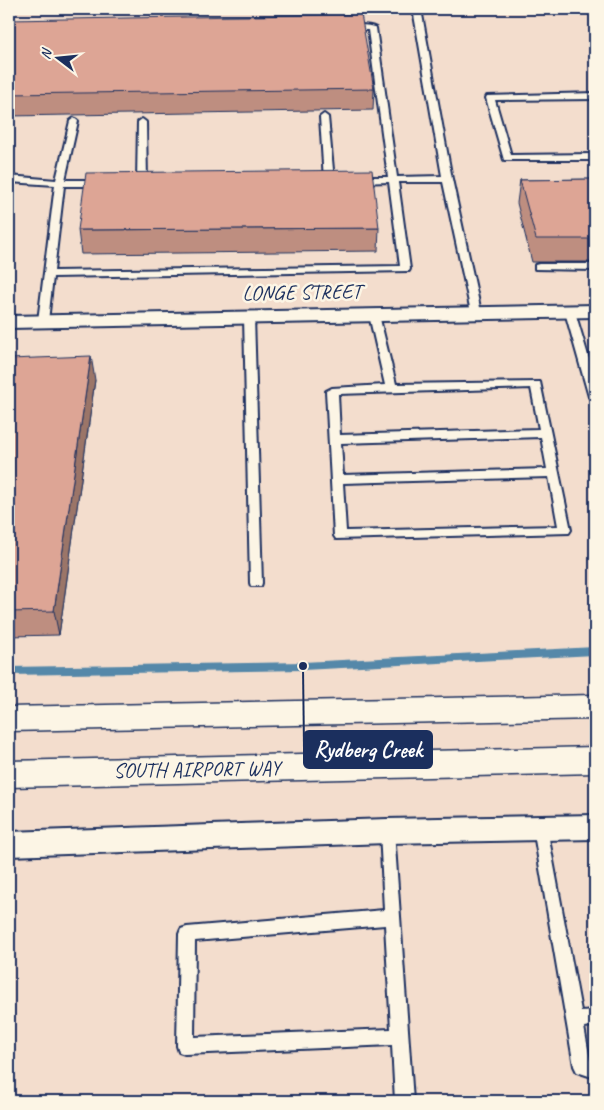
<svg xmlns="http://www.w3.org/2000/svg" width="604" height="1110" font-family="Caveat,sans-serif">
  <rect width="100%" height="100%" fill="#f3ddcd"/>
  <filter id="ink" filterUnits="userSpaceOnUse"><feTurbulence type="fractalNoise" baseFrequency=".02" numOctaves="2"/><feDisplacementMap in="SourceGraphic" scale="10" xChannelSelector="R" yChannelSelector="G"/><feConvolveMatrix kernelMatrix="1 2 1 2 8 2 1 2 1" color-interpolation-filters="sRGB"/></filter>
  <g filter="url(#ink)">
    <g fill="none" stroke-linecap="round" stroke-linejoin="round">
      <path fill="#5588a9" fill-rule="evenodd" d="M595,647V655L303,670L9,675V667L303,662Z"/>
      <g stroke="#1b2f5e" stroke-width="4">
        <path id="lane" d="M413,9H421L452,179L481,312L480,314H472L471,312L443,182H398L410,269L409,271L53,277L48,321L43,324L39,323L38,321L55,185L9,182V176L56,180L70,121L74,118L78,121L65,180H101L106,183L101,186H64L54,271L400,266L389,182L358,183L353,180L358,177H388L368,30H346L342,28C349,24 369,24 376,28L397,177L442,176Z
          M595,93V99L495,100L511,155L595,154V160H504L486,98L487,96Z
          M324,114L328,117L334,180L329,183L324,180L320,117Z
          M142,119L146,122L147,182L142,185L137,182L138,122Z
          M539,264H595V270L535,269V265Z
          M570,309L575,312L595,379V400L589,397L565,312Z
          M374,312L379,315L396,384L540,382L571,530L569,533L336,539L334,536L326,391L332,388L385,385L369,315ZM531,388L539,429L340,435L338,394ZM541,437L547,469L343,475L341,443ZM549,477L558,526L346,531L343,483Z
          M249,314L254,317L262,583L261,586H251L250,583L244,317Z
          M540,822L545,823L547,828L581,1011L595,1010V1026L584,1027L590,1060L595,1062V1078L577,1072L574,1066L533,828L535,823Z
          M387,825L392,826L394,831L413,1101H395L392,1045L185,1054L179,1052L177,1046L179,934L181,929L187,927L384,910L380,831L382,826ZM385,925L391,1029L194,1037L195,941Z"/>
      </g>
      <g stroke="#1b2f5e" stroke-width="4">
        <path id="street" d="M595,305V317L9,328V316Z
          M595,815V839L387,843L9,856V832L387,819Z"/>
      </g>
      <g stroke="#1b2f5e" stroke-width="3">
        <path id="secondary" d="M595,695V719L9,731V707Z
          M595,747V773L9,787V761Z"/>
      </g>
      <use href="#lane" fill="#fcf5e5" fill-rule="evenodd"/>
      <use href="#street" fill="#fcf5e5" fill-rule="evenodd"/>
      <use href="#secondary" fill="#fcf5e5" fill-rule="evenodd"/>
    </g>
    <path fill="#be8e80" stroke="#1b2f5e" d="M9,20L374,89L373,110L9,116Z
      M595,179V262H532L517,203L520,180Z
      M379,228L378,251L81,254L78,230Z
      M9,359L95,380L59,635L9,636Z"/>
    <path fill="#9b7468" stroke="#1b2f5e" d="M91,356L95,380L59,635L54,611Z"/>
    <path fill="#dda595" stroke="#1b2f5e" d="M361,14L374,89L9,94V20Z
      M372,170L379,228L78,230L86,173Z
      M595,179V239H536L520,180Z
      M91,356L54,611L9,612V359Z"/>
  </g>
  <g text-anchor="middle" stroke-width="5" stroke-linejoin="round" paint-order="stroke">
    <g font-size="21" fill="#1b2f5e" stroke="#fcf5e5">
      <text transform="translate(302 292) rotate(-1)" y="7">LONGE STREET</text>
      <text transform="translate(197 769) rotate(-1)" y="7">SOUTH AIRPORT WAY</text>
    </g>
  </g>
  <path fill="none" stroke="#1b2f5e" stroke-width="2" d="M303 666L304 749"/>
  <circle fill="#1b2f5e" stroke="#fcf5e5" stroke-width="2" cx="303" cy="666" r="5"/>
  <rect fill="#1b2f5e" stroke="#1b2f5e" stroke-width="2" x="304" y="731" width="128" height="37" rx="5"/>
  <g font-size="22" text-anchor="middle" font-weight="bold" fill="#fff">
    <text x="368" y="757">Rydberg Creek</text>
  </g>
  <rect width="604" height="1110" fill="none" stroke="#fcf5e5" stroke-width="30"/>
  <rect x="15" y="15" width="574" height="1080" fill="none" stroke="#1b2f5e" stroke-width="2" filter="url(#ink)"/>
  <g transform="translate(58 58) rotate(286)" stroke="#fcf5e5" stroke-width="4" paint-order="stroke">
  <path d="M0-4L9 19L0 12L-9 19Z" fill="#1b2f5e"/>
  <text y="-8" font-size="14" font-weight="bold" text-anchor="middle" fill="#1b2f5e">N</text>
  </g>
</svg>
